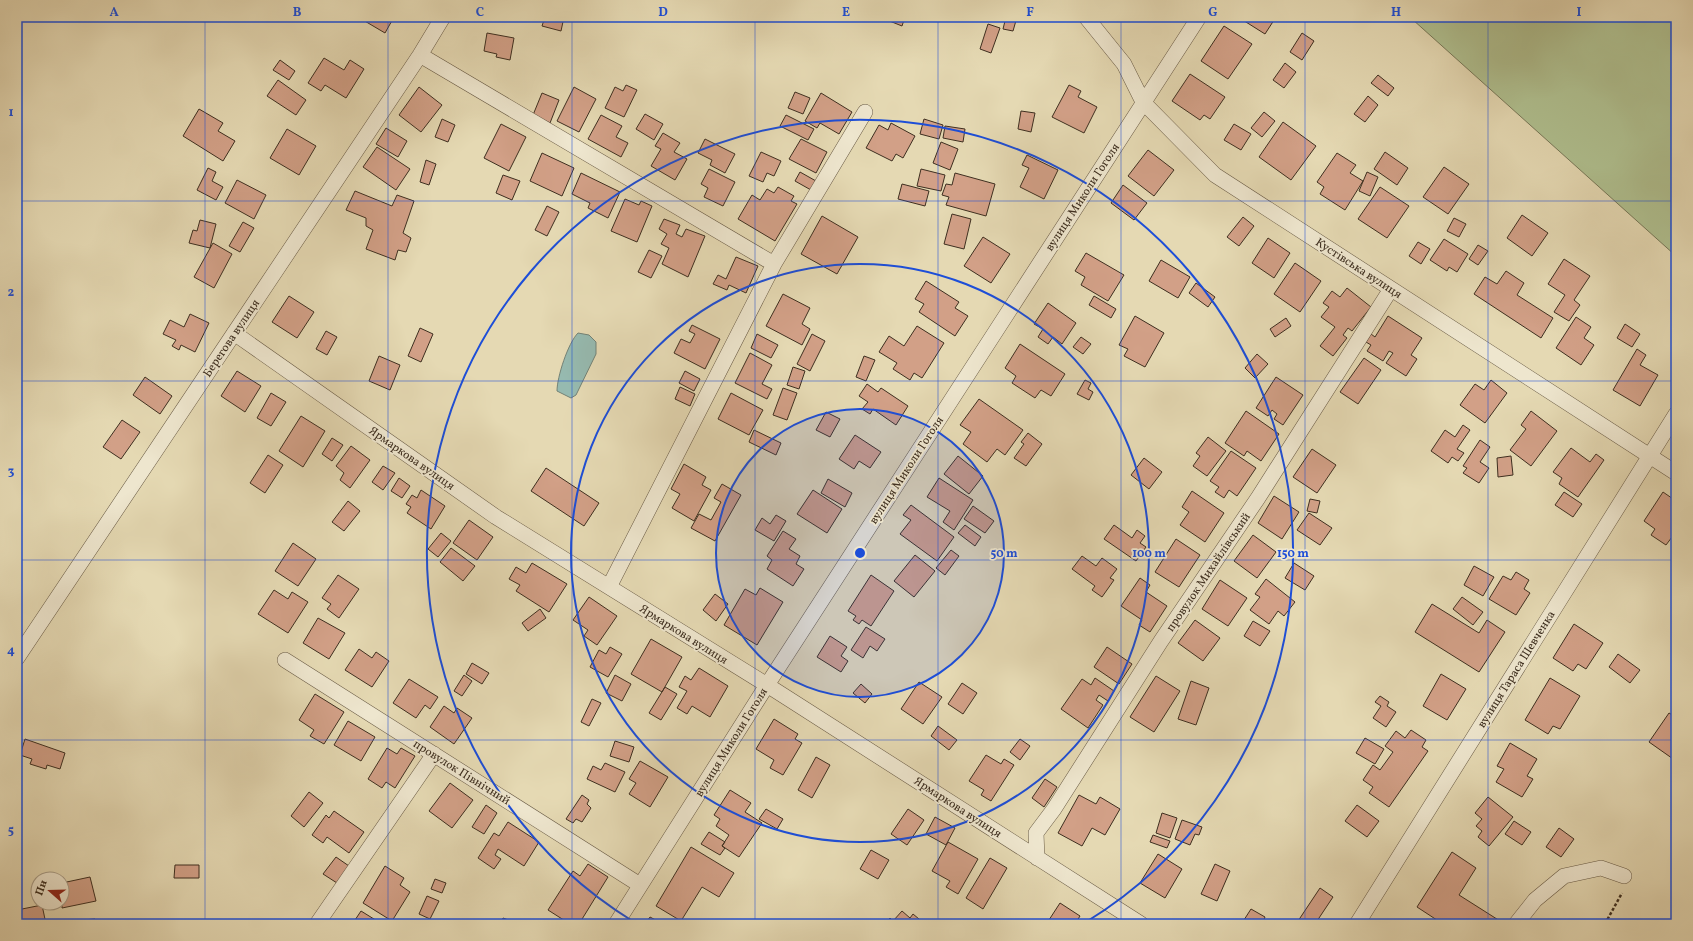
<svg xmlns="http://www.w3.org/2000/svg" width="1693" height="941" font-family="Vollkorn,serif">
  <rect width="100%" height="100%" fill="#e5d9b3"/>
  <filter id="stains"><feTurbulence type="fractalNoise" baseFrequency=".005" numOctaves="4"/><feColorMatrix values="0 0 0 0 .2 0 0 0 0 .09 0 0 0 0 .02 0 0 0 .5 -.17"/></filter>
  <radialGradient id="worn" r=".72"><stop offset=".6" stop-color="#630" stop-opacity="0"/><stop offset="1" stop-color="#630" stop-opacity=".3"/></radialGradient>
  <path fill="#b0c090" stroke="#777858" d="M1413,17H1676V256L1412,19Z"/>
  <path fill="#96bab0" stroke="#738276" d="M578,333L589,335L596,342V354L576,395L571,398L557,391C557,377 568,343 578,333Z"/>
  <path fill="#d2a087" stroke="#3e2f20" d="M364,17H394L385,33L363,20Z
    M545,17H564L561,31L542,26Z
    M888,17H905L902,26L887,20Z
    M1006,17H1017L1013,31L1003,29Z
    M1238,17H1276L1265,34Z
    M988,24L1000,28L991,53L980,49Z
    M1224,26L1252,44L1228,79L1201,61Z
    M487,33L514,38L510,60L496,57L497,54L484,51Z
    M1302,33L1314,41L1302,60L1290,52Z
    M324,58L344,70L350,60L364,69L346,98L325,85L321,91L308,83Z
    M280,60L295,71L289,80L273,70Z
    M1285,63L1296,72L1284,88L1273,80Z
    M1190,74L1225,97L1210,119L1204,115L1200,120L1172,101Z
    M1378,75L1394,88L1388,96L1371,83Z
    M278,80L306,100L296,115L267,96Z
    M626,85L637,90L624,117L605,108L615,87L623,91Z
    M1069,85L1081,91L1078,97L1097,107L1084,133L1052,117Z
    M419,87L442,105L421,132L399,115Z
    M574,87L596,99L579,132L557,121Z
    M795,92L810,98L803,114L788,108Z
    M542,93L559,100L550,123L533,115Z
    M821,93L852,112L839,134L820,123L817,128L805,121Z
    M1368,96L1378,105L1365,122L1354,114Z
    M199,109L223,123L218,131L235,141L223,161L183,136Z
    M1021,111L1035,113L1031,132L1018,129Z
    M1264,112L1275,121L1262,137L1251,128Z
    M645,114L663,124L654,140L636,129Z
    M601,115L622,126L616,137L628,143L621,157L588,139Z
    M786,115L814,129L808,140L780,126Z
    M442,119L455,125L448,142L435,137Z
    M924,119L943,125L939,139L920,134Z
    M1283,122L1316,146L1291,180L1259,157Z
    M891,123L915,136L903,158L896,154L892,161L866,148L879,125L888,130Z
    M501,124L526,137L509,171L484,158Z
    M1234,124L1251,134L1241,150L1224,140Z
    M945,126L965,129L963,142L943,138Z
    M386,128L407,141L398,157L376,144Z
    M287,129L316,146L299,175L270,158Z
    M663,133L680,143L674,152L687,159L675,180L651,166L661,149L655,146Z
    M705,139L735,154L725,173L710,165L712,160L698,153Z
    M801,139L827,152L816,173L789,159Z
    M941,142L958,149L950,170L933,163Z
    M377,147L410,169L396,190L363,167Z
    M1148,150L1174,170L1154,196L1128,176Z
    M761,152L781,161L774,176L767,173L763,182L749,176Z
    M1385,152L1408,168L1397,185L1374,169Z
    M542,153L574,168L562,196L530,181Z
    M1337,153L1356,165L1350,173L1363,181L1345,210L1320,194L1324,187L1317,182Z
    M1027,155L1058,170L1044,199L1020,187L1029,168L1022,165Z
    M426,160L436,164L429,185L420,182Z
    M1444,167L1469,184L1448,214L1423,197Z
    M208,168L216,172L212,181L223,187L216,200L197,190Z
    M709,169L735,182L723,206L704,197L708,188L701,184Z
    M921,169L945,175L941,191L917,186Z
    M800,172L816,181L811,190L795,181Z
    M1367,172L1378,177L1370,196L1359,191Z
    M581,173L620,192L608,218L588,208L590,203L572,194Z
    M955,173L995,184L986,216L946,205L949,197L942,195L946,184L952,185Z
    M503,175L520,181L512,200L496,193Z
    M237,180L266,195L254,219L225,203Z
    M902,184L929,191L925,206L898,199Z
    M1123,185L1147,203L1134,220L1111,203Z
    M778,187L794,196L791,201L797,204L775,241L738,219L752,195L760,200L767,189L774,193Z
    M1380,187L1409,206L1387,238L1358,219Z
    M355,191L392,206L397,195L414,201L403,233L411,238L406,252L398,250L395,260L366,249L373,230L366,226V218L346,210Z
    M625,199L639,205L641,201L652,206L637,242L611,231Z
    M547,206L559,212L547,236L535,230Z
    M952,214L971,219L964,249L944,244Z
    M1522,215L1548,233L1532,256L1507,238Z
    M822,216L858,237L837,274L801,254Z
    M1243,217L1254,226L1239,246L1227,237Z
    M1454,218L1466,224L1459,237L1447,231Z
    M664,219L680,225L676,234L682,237L686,229L705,236L688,277L662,264L669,248L661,244L667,234L659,229Z
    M200,220L216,224L210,248L189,243L193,230L197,231Z
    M243,222L254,228L240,252L229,246Z
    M983,237L1010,254L991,283L964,266Z
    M1268,238L1290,253L1274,278L1252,263Z
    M1444,239L1468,254L1457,272L1449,267L1447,271L1430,260Z
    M1418,242L1430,249L1421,264L1409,256Z
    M213,243L232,254L214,288L194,277Z
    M1478,245L1488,251L1478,265L1469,259Z
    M649,250L662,256L651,278L638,272Z
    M1086,253L1124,275L1108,301L1081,285L1085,277L1075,271Z
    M736,257L758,266L746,293L729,285L727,290L713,284L718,275L726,279Z
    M1564,259L1590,276L1574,300L1580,305L1569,321L1554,312L1565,295L1548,284Z
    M1161,260L1190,277L1178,298L1149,281Z
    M1295,263L1321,281L1300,312L1274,294Z
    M1506,271L1524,283L1517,295L1553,318L1541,338L1474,294L1485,277L1497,284Z
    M926,281L959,302L955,308L968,316L955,336L919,312L924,304L915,299Z
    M1196,283L1215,297L1208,307L1189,293Z
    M1347,288L1371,307L1352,331L1348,328L1343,335L1347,338L1333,356L1320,346L1335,327L1321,317L1329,307L1323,303L1332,291L1340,297Z
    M783,294L810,308L802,324L810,329L802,345L766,326Z
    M289,296L314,312L297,338L272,322Z
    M1094,296L1116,309L1111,318L1089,305Z
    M1048,303L1076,323L1062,344L1053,337L1048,344L1038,337L1043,329L1034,324Z
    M190,314L209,323L195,352L181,345L179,350L172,346L176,340L163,334L170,320L184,327Z
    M1135,316L1164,333L1145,367L1124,356L1128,349L1119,345Z
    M1388,316L1422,338L1411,355L1417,359L1406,376L1386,363L1393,353L1389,351L1383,361L1367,351L1371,345L1366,342L1371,334L1375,337Z
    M1576,317L1591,327L1584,338L1594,345L1581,365L1556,348Z
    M1286,318L1291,326L1275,337L1270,329Z
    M1625,324L1640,334L1632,347L1617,338Z
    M692,325L720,339L705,369L674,353L681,339L690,343L695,334L689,331Z
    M917,326L944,343L922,378L914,373L910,380L893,369L897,363L879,352L889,336L904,346Z
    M420,328L433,334L421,362L408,356Z
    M326,331L337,337L327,355L316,349Z
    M757,334L778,345L771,358L751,348Z
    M812,334L825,341L810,371L797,364Z
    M1081,337L1091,344L1083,354L1073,347Z
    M1020,344L1065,374L1051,396L1041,390L1035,398L1012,383L1016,376L1005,368Z
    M1637,349L1646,355L1640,365L1658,375L1640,406L1613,390Z
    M750,353L772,365L762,384L772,389L767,399L735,383Z
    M1257,354L1268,364L1255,378L1245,368Z
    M379,356L400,365L390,390L369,381Z
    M864,356L875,360L866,381L856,377Z
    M1364,358L1381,370L1358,404L1340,392Z
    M793,367L805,371L799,389L787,385Z
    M237,371L261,386L245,412L221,396Z
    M685,371L700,379L694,391L679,383Z
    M145,377L172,396L160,414L133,395Z
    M1276,377L1303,395L1283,425L1274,419L1277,414L1272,410L1268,416L1256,408Z
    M1085,380L1091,383L1088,389L1093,392L1089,400L1077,394Z
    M1491,380L1507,393L1485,423L1460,405L1475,384L1484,390Z
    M867,384L878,392L881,388L908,406L896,425L873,409L870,414L862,409L868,402L859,396Z
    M680,387L695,394L690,406L675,399Z
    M783,388L797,393L787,420L773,415Z
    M271,393L286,402L271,426L257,418Z
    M731,393L763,410L749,435L718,419Z
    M979,399L1023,430L1005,455L997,449L987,462L963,444L971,432L960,425Z
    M1246,411L1279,434L1261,461L1247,451L1244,456L1225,443Z
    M1531,411L1557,431L1531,466L1510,450L1526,429L1521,425Z
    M826,412L840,419L830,437L816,430Z
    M301,416L325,431L303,467L279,451Z
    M122,420L140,432L121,459L103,447Z
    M1463,425L1470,430L1457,449L1464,453L1458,461L1452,457L1448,463L1431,451L1445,430L1455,437Z
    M754,430L781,443L776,455L749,442Z
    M1028,433L1042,444L1026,466L1014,458L1024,444L1021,442Z
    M855,435L881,452L870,468L859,461L854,469L839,459Z
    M1208,437L1226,451L1207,476L1193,466L1200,456L1196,453Z
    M332,438L343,445L332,461L322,454Z
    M1480,440L1490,447L1480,462L1489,468L1479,483L1463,473L1467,468L1463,466Z
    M351,446L370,460L350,488L340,480L344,473L336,466Z
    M1571,448L1590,462L1596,454L1604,460L1578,497L1559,484L1562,478L1553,472Z
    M1312,449L1336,465L1317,493L1293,477Z
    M1231,451L1256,468L1237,496L1229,490L1224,498L1215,492L1219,487L1210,481Z
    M268,455L283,465L265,493L250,483Z
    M958,456L983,476L969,494L944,474Z
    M1511,456L1513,475L1498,477L1497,458Z
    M1144,458L1162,472L1149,489L1131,475Z
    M684,464L706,477L702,485L711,490L694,521L672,508L680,494L671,489Z
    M383,466L395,473L383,490L372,482Z
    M546,468L599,503L584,526L531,491Z
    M399,478L410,486L402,498L391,491Z
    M939,478L973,500L954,530L943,522L950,511L927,497Z
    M828,479L852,493L845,507L821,493Z
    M722,484L741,495L715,541L691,528L699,514L711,520L721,502L714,498Z
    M421,490L445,506L431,529L407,513L411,507L406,504L412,495L417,498Z
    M813,490L842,509L827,533L797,514Z
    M1192,491L1224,513L1205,542L1180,525L1189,512L1182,507Z
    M1564,492L1582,504L1573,517L1555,505Z
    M1663,492L1676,501V539L1672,537L1666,545L1651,535L1655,529L1644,521Z
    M1274,496L1299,512L1282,539L1258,523Z
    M1310,499L1320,501L1317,513L1307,511Z
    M348,501L360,511L344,531L332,522Z
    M911,505L954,537L937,561L900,534L911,520L903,515Z
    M973,506L994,521L985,533L964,519Z
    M1309,513L1332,528L1320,545L1297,530Z
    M776,515L786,521L774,541L755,530L762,518L770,524Z
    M469,520L493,537L477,560L453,543Z
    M965,525L981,537L975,546L958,533Z
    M1114,525L1132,538L1137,530L1145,536L1140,543L1146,547L1136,561L1104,539Z
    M783,531L796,539L789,549L800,556L796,564L804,569L793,586L767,569L772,560L767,556Z
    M441,533L451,541L438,557L428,549Z
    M1253,535L1276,552L1257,578L1234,561Z
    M1176,539L1200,555L1179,587L1155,572Z
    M293,543L316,559L298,586L275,571Z
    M451,548L475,566L463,581L440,562Z
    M951,550L959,556L945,575L936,568Z
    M915,555L935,571L914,597L894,581Z
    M1082,556L1096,566L1102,558L1117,569L1110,578L1114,580L1102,597L1092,590L1095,586L1072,569Z
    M532,563L567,584L549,612L516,591L520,585L509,579L516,567L526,573Z
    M1294,563L1314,576L1305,590L1285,578Z
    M1474,566L1494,577L1483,596L1464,585Z
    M1516,572L1529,580L1524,589L1530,593L1516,615L1489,599L1503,576L1511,580Z
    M338,575L359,589L339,618L327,609L331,604L322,598Z
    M871,575L894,591L871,626L862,620L859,624L853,620L856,616L848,611Z
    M1140,578L1150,585L1146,592L1167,606L1150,632L1139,625L1142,620L1121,606Z
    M1266,579L1295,602L1284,616L1278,611L1269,624L1250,610L1260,597L1255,594Z
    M1220,580L1247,598L1228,626L1202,609Z
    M760,588L783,602L757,645L724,625L745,589L756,595Z
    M274,590L288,599L292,592L308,602L288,633L258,614Z
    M715,594L728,604L716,621L703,610Z
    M589,597L617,616L597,645L584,636L588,630L573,620Z
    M1462,597L1483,612L1473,625L1453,609Z
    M1432,604L1479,633L1487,620L1505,632L1479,672L1415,632Z
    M540,609L546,618L528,631L522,623Z
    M318,618L345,633L329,659L303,643Z
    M1195,620L1220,638L1203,661L1178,643Z
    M1253,621L1270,631L1260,646L1244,636Z
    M1574,624L1603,643L1586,669L1578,664L1573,671L1553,658Z
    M866,627L885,639L877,651L870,646L863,658L851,650Z
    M830,636L847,647L841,656L848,661L841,672L817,657Z
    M651,639L682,657L662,692L631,674Z
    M610,647L622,654L608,677L590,667L599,650L606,654Z
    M1107,647L1132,664L1119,684L1094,667Z
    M359,649L372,658L376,652L389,661L372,687L345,670Z
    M1618,654L1640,670L1630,683L1609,667Z
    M472,663L489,673L482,684L466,674Z
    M699,668L728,686L710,717L692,706L687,714L677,708L687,691L679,687L685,676L691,680Z
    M1441,674L1466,689L1447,720L1423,706Z
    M464,675L472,681L462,696L454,691Z
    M615,675L631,684L622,701L606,693Z
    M1156,676L1180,691L1154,732L1130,717Z
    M1095,678L1114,691L1108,701L1099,695L1096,700L1103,705L1088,728L1061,709L1082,679L1091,685Z
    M1550,678L1580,696L1560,729L1553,726L1548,734L1525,720Z
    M409,679L438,697L430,709L425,705L416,718L393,703Z
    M1191,681L1209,688L1196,725L1178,719Z
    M919,682L942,697L923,724L901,709Z
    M962,683L977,693L963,714L948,704Z
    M861,684L872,694L865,703L853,693Z
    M665,687L677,694L661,720L649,713Z
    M315,694L344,712L324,744L310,736L314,730L299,720Z
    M1380,696L1389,702L1387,706L1396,712L1386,727L1373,718L1381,706L1375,702Z
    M592,699L601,703L589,726L581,722Z
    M444,706L454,713L457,708L472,718L454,744L430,727Z
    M1669,713L1676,717V761L1649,742Z
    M774,719L798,734L795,739L802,743L783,775L770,768L774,760L756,749Z
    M348,721L375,737L361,761L334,745Z
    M938,726L957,740L949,750L931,736Z
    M1411,730L1426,740L1422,747L1428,751L1389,807L1369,793L1373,787L1363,780L1373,765L1380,770L1393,752L1385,746L1396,731L1405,738Z
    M1365,738L1384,749L1375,764L1356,753Z
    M25,739L65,753L60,769L47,765L46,769L30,764L32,759L20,755Z
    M1020,739L1030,746L1020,760L1010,752Z
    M615,741L634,747L629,762L610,756Z
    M1510,743L1537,759L1527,776L1533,779L1522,797L1496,782L1504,769L1497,766Z
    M387,748L397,754L401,748L415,756L395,788L386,782L382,788L368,779Z
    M986,755L1001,764L1004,759L1014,765L991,801L981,795L984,790L969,781Z
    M816,757L830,765L812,798L798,790Z
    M640,761L668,777L650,807L629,794L636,783L629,779Z
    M605,763L625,772L615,792L587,779L593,766L601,770Z
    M1045,779L1057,787L1044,807L1032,798Z
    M450,783L473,800L452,828L429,811Z
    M730,790L751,803L745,812L762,823L739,857L722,846L729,835L716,826L720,819L714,815Z
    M309,792L323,803L304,827L291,816Z
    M582,795L589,800L587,804L591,808L582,822L576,819L573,823L566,819Z
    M1079,795L1096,804L1100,797L1120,809L1105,835L1092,828L1082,846L1058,833Z
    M1488,797L1513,817L1489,846L1478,837L1482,831L1476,826L1482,819L1475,813Z
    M486,805L497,813L484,834L472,827Z
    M1357,805L1379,821L1367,837L1345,821Z
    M766,809L783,819L777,829L759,819Z
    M908,809L924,820L907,845L891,834Z
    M334,811L364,832L349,853L327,837L323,843L312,835L326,815L329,818Z
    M1162,813L1177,818L1170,838L1156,833Z
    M935,817L955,828L946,845L926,834Z
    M1182,820L1202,827L1199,835L1195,834L1190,845L1175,839Z
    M1514,821L1531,832L1522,845L1505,834Z
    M508,822L539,842L524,866L498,849L495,855L501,859L494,869L478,858L494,833L499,836Z
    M1559,828L1574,839L1561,857L1546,847Z
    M709,832L725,842L722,846L725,848L720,855L701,844Z
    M1153,835L1170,841L1167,848L1150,842Z
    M948,842L978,859L958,894L946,887L950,881L932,871Z
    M691,847L734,873L719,897L702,887L681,921L656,906Z
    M871,850L889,860L878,879L860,869Z
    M1452,852L1476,868L1459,895L1500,921L1498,924H1443L1417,907Z
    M1158,854L1182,869L1165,898L1140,883Z
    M336,857L349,866L337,883L323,874Z
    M990,858L1007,868L983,909L966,898Z
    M588,864L608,877L579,924H570L548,910L573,871L580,876Z
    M1215,864L1230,871L1217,901L1201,894Z
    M175,865H199V878H174Z
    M385,866L404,878L400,885L410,892L392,921L363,903Z
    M90,877L96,901L62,908V883Z
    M435,879L446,883L442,893L431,889Z
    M1320,888L1333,897L1315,924H1303L1298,921Z
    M427,896L439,901L430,919L419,914Z
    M1060,903L1080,916L1075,924H1040L1043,919L1047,923Z
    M42,905L46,924H17V910Z
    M1251,909L1265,917L1262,924H1235L1237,920L1242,923Z
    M361,911L382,924L353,923Z
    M902,911L910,918L913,914L919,919L915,924H884L890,918L893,921Z
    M650,917L663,924H645Z
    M503,918L519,924H501Z
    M95,919V924H58V922Z"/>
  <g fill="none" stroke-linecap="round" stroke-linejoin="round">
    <g stroke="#685a45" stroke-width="16">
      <path id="street" d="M1086,17L1124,64L1143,102L1215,175L1676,473
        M420,55L774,264L609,587
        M774,264L865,112
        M234,333L496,517L767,685L1141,924
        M17,658L420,55L443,17
        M285,660L640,885
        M1037,858L1036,833L1054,809L1161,641L1258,498L1391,289
        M317,924L434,754
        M616,924L767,685L1199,17
        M1357,924L1676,414
        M1516,924L1535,900L1564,876L1601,868L1624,876"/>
    </g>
    <path stroke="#3e2f20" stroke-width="2.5" stroke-dasharray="3 2" stroke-linecap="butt" d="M1606,924V922L1622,893"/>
    <use href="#street" stroke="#eee6ce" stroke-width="15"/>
  </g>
  <path fill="none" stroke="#1d4ed8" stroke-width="1" stroke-opacity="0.55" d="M205,17V924M388,17V924M572,17V924M755,17V924M938,17V924M1121,17V924M1305,17V924M1488,17V924M17,201H1676M17,381H1676M17,560H1676M17,740H1676"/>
  <circle cx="860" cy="553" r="144" fill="#1d4ed8" fill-opacity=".12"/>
  <g fill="none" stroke="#1d4ed8" stroke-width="2">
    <circle cx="860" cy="553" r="144"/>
    <circle cx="860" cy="553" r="289"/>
    <path d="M634 922A433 433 0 1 1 1086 922"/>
  </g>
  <g text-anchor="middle" stroke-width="3.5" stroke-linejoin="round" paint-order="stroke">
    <g font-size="12" fill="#3e2f20" stroke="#eee6ce">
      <text transform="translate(1082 197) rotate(-57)" y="4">вулиця Миколи Гоголя</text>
      <text transform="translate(1359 268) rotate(33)" y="4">Кустівська вулиця</text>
      <text transform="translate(231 338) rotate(-56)" y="4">Берегова вулиця</text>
      <text transform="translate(412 458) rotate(35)" y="4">Ярмаркова вулиця</text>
      <text transform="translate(906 470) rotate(-57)" y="4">вулиця Миколи Гоголя</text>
      <text transform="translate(1208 572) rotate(-56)" y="4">провулок Михайлівський</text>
      <text transform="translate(684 634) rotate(32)" y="4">Ярмаркова вулиця</text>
      <text transform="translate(1516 669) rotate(-58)" y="4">вулиця Тараса Шевченка</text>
      <text transform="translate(731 742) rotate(-58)" y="4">вулиця Миколи Гоголя</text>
      <text transform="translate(462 772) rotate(32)" y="4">провулок Північний</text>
      <text transform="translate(958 807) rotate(33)" y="4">Ярмаркова вулиця</text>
    </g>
  </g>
  <circle cx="860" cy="553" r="6" fill="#1d4ed8" stroke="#eee6ce" stroke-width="2"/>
  <g font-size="12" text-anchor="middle" font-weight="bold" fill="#1d4ed8" stroke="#eee6ce" stroke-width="3.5" stroke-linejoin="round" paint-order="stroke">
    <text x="1004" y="557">50 m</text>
    <text x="1149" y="557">100 m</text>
    <text x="1293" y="557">150 m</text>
  </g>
  <rect width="1693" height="941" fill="none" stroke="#e5d9b3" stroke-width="44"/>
  <g transform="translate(50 891) rotate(290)"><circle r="19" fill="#eee6ce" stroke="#a89d88"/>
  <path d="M0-3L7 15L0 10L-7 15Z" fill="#8f2418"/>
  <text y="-6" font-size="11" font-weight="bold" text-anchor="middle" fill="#3e2f20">Пн</text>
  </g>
  <rect x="22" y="22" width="1649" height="897" fill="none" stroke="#1d4ed8" stroke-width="1.5"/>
  <g font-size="13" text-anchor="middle" font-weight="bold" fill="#1d4ed8">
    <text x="114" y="16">A</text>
    <text x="297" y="16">B</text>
    <text x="480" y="16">C</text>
    <text x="663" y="16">D</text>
    <text x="846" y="16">E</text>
    <text x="1030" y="16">F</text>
    <text x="1213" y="16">G</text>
    <text x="1396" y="16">H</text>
    <text x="1579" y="16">I</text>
    <text x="11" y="116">1</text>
    <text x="11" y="296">2</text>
    <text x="11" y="475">3</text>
    <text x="11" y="654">4</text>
    <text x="11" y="834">5</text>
  </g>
  <rect width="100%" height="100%" filter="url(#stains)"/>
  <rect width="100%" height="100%" fill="url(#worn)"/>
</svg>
